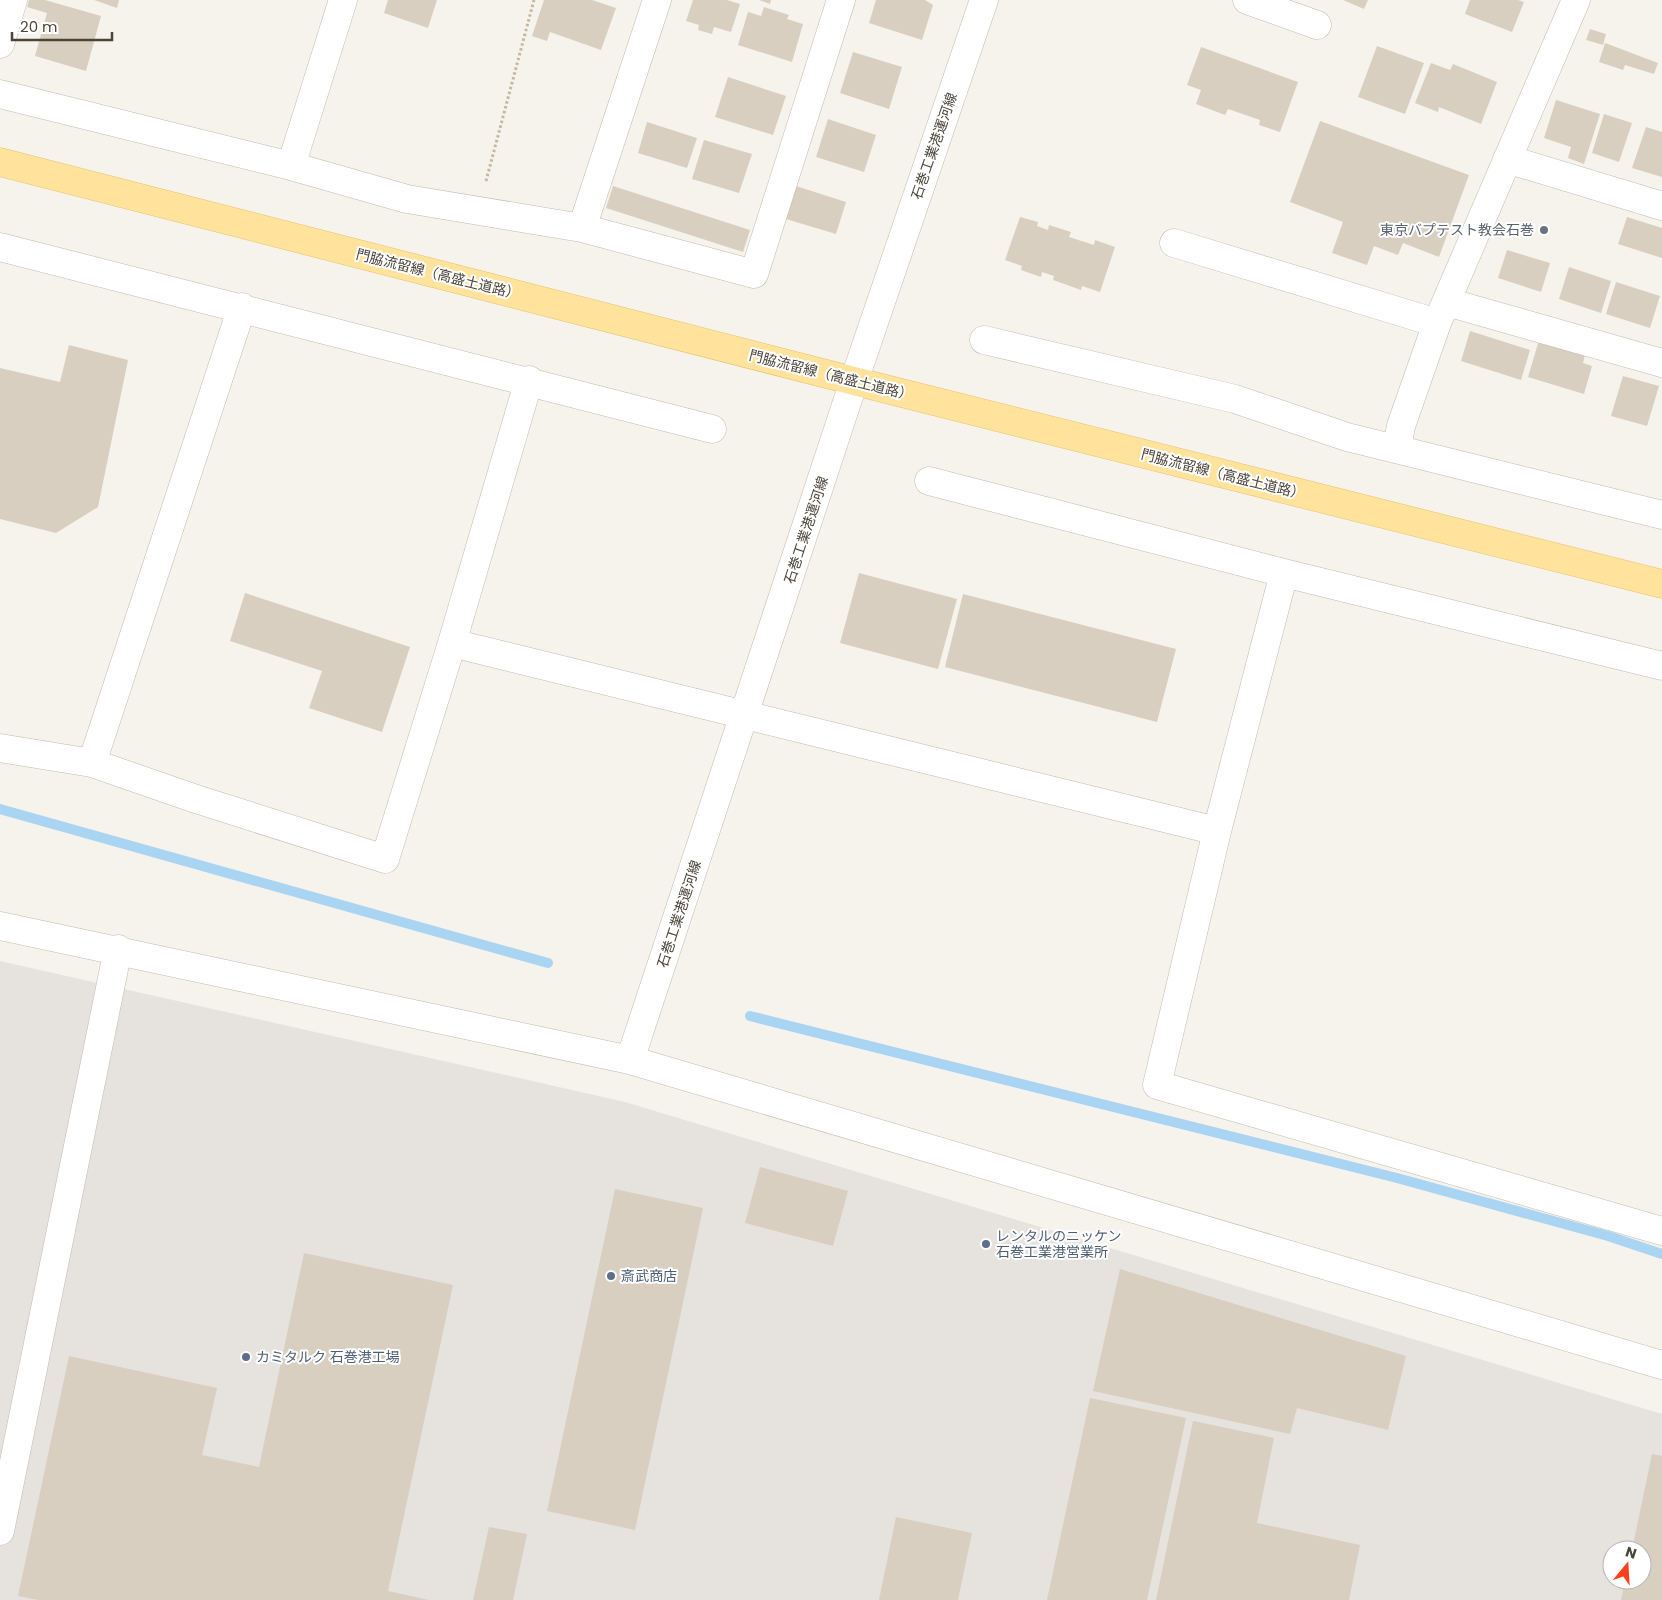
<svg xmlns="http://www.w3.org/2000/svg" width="1662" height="1600" font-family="Poppins,'Noto Sans JP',sans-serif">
  <rect width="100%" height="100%" fill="#f6f3ec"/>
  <path fill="#e6e2dd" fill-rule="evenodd" d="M0,961L625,1102L1662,1414V1600H0ZM1612,1550H1642V1580H1612Z"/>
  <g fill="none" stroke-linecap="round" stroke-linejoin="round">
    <path stroke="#a9d4f2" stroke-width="10" d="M0,809L548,963
      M750,1016L1397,1178L1608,1236L1662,1254"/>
  </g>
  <path fill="#d8cfc1" d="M29,0H45L101,16L86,71L35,56L47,13L27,7Z
    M94,0H119L117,8Z
    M388,0H437L428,28L384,13Z
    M544,0H592L616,8L601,50L550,32L547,41L532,36Z
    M693,0H727L740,4L731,32L714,27L712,34L698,30L699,25L686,21Z
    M759,0H771L770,4Z
    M876,0H925L933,5L922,40L869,23Z
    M1343,0H1368L1364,9Z
    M1470,0H1518L1524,2L1512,32L1465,14Z
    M764,7L789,15L787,19L803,24L792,62L738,45L748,12L761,16Z
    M1590,29L1606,34L1603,45L1586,40Z
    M1605,43L1658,63L1654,74L1625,65L1623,70L1599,62Z
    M1377,46L1424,63L1405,114L1358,97Z
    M1201,47L1298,82L1280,132L1259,125L1260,120L1228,109L1225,115L1196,104L1201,90L1187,85Z
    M853,52L902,67L889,109L840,93Z
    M1431,63L1450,70L1453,64L1497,82L1481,124L1439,107L1438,112L1415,103Z
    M728,77L786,96L773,135L715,117Z
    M1556,100L1600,114L1584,164L1568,158L1571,147L1544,138Z
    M1604,114L1632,123L1619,162L1592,153Z
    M828,119L876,135L864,172L816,157Z
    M1320,121L1469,175L1439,257L1403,243L1398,255L1374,246L1367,265L1332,253L1343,222L1290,202Z
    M647,122L697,138L687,168L638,153Z
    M1646,127L1662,132V177L1632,168Z
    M704,140L752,154L739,193L692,179Z
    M613,186L750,230L743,252L606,208Z
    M796,186L846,202L836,234L786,219Z
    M1020,217L1038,222L1037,226L1048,230L1049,225L1071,232L1069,237L1094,245L1095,240L1115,247L1100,292L1082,286L1081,290L1053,280L1054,276L1042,272L1041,277L1021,270L1022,266L1005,260Z
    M1627,217L1662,228V258L1618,244Z
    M1507,250L1550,263L1541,292L1498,278Z
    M1569,267L1611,281L1601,313L1559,299Z
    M1616,282L1660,296L1650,328L1606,314Z
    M1470,331L1530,350L1521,380L1461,361Z
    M1539,340L1585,355L1583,363L1592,366L1584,394L1528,377Z
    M69,345L128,360L98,507L56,533L0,519V368L60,382Z
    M1623,376L1659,386L1647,426L1611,416Z
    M859,573L957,599L938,669L840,643Z
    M245,593L410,647L382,732L309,708L322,671L230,641Z
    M963,594L1176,649L1157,722L945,667Z
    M760,1167L848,1191L833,1246L745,1223Z
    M615,1189L703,1208L635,1530L547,1511Z
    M304,1253L453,1285L388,1591L429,1600H38L18,1596L69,1356L217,1388L202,1455L259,1467Z
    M1120,1269L1406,1356L1388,1430L1297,1408L1290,1434L1093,1391Z
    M1090,1398L1186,1418L1147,1600H1047Z
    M1193,1421L1274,1438L1257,1523L1360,1545L1349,1600H1156Z
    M1652,1454L1662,1456V1600H1621L1625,1580H1642V1550H1632Z
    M896,1517L972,1533L958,1600H879Z
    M489,1527L527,1534L513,1600H473Z"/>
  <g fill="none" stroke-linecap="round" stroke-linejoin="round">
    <g stroke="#c2bbae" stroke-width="29">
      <path id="minor" d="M1247,0L1317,25
        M0,44L13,0
        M0,94L291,166L407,199L582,228L754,274L841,0
        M1507,159L1662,206
        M291,166L343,0
        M582,228L657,0
        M1174,243L1437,323
        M0,247L712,429
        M1447,302L1662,363
        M984,340L1235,399L1347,437L1662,515
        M1397,448L1401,426L1437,323L1576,0
        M929,481L1284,573L1662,666
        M1284,573L1217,831L1157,1085L1662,1231
        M452,643L1217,831
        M0,748L92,763L196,799L385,859L452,643L529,380
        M92,763L242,307
        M0,926L630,1060L1662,1365
        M630,1060L854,381L984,0
        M0,1531L118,949"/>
    </g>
    <g stroke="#e6c16a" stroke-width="29">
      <path id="major" d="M0,162L854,381L1662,584"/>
    </g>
    <path stroke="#c4b79f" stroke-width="3" stroke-dasharray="2.5 2.5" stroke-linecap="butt" d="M486,181L534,0"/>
    <use href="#minor" stroke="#fff" stroke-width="28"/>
    <use href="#major" stroke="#ffe39c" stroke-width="28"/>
  </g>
  <circle fill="#6b7280" stroke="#fff" stroke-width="2" cx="1544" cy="230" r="5"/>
  <g fill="#5c6f8a" stroke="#fff" stroke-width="2">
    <circle cx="986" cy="1244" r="5"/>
    <circle cx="611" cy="1276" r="5"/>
    <circle cx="246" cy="1357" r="5"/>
  </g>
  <g text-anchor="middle" stroke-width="4" stroke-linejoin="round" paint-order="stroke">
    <g font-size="14" fill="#4b4439" stroke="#fff">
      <text transform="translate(934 146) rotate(-71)" y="5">石巻工業港運河線</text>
      <text transform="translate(438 274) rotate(14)" y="5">門脇流留線（高盛土道路）</text>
      <text transform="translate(831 375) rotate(14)" y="5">門脇流留線（高盛土道路）</text>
      <text transform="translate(1223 474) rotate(14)" y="5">門脇流留線（高盛土道路）</text>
      <text transform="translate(806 530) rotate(-72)" y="5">石巻工業港運河線</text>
      <text transform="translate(679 914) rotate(-72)" y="5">石巻工業港運河線</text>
    </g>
    <g font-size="14" fill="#5b616d" stroke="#fff" text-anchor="end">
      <text x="1534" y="235">東京バプテスト教会石巻</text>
    </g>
    <g font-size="14" fill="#4e5e75" stroke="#fff" text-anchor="start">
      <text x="996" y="1241">レンタルのニッケン<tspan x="996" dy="16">石巻工業港営業所</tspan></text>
      <text x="621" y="1281">斎武商店</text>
      <text x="256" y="1362">カミタルク 石巻港工場</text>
    </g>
  </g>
  <g transform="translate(1627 1565) rotate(18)"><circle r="24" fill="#ffffff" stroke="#b7b4b0"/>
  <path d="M0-4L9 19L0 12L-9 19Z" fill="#fc3f1d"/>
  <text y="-8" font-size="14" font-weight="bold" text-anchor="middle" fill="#4b4439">N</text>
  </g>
  <path d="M12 32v8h100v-8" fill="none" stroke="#4b4439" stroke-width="2.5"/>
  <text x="20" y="32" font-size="15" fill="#4b4439" stroke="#ffffff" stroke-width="4" paint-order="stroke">20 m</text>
</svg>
